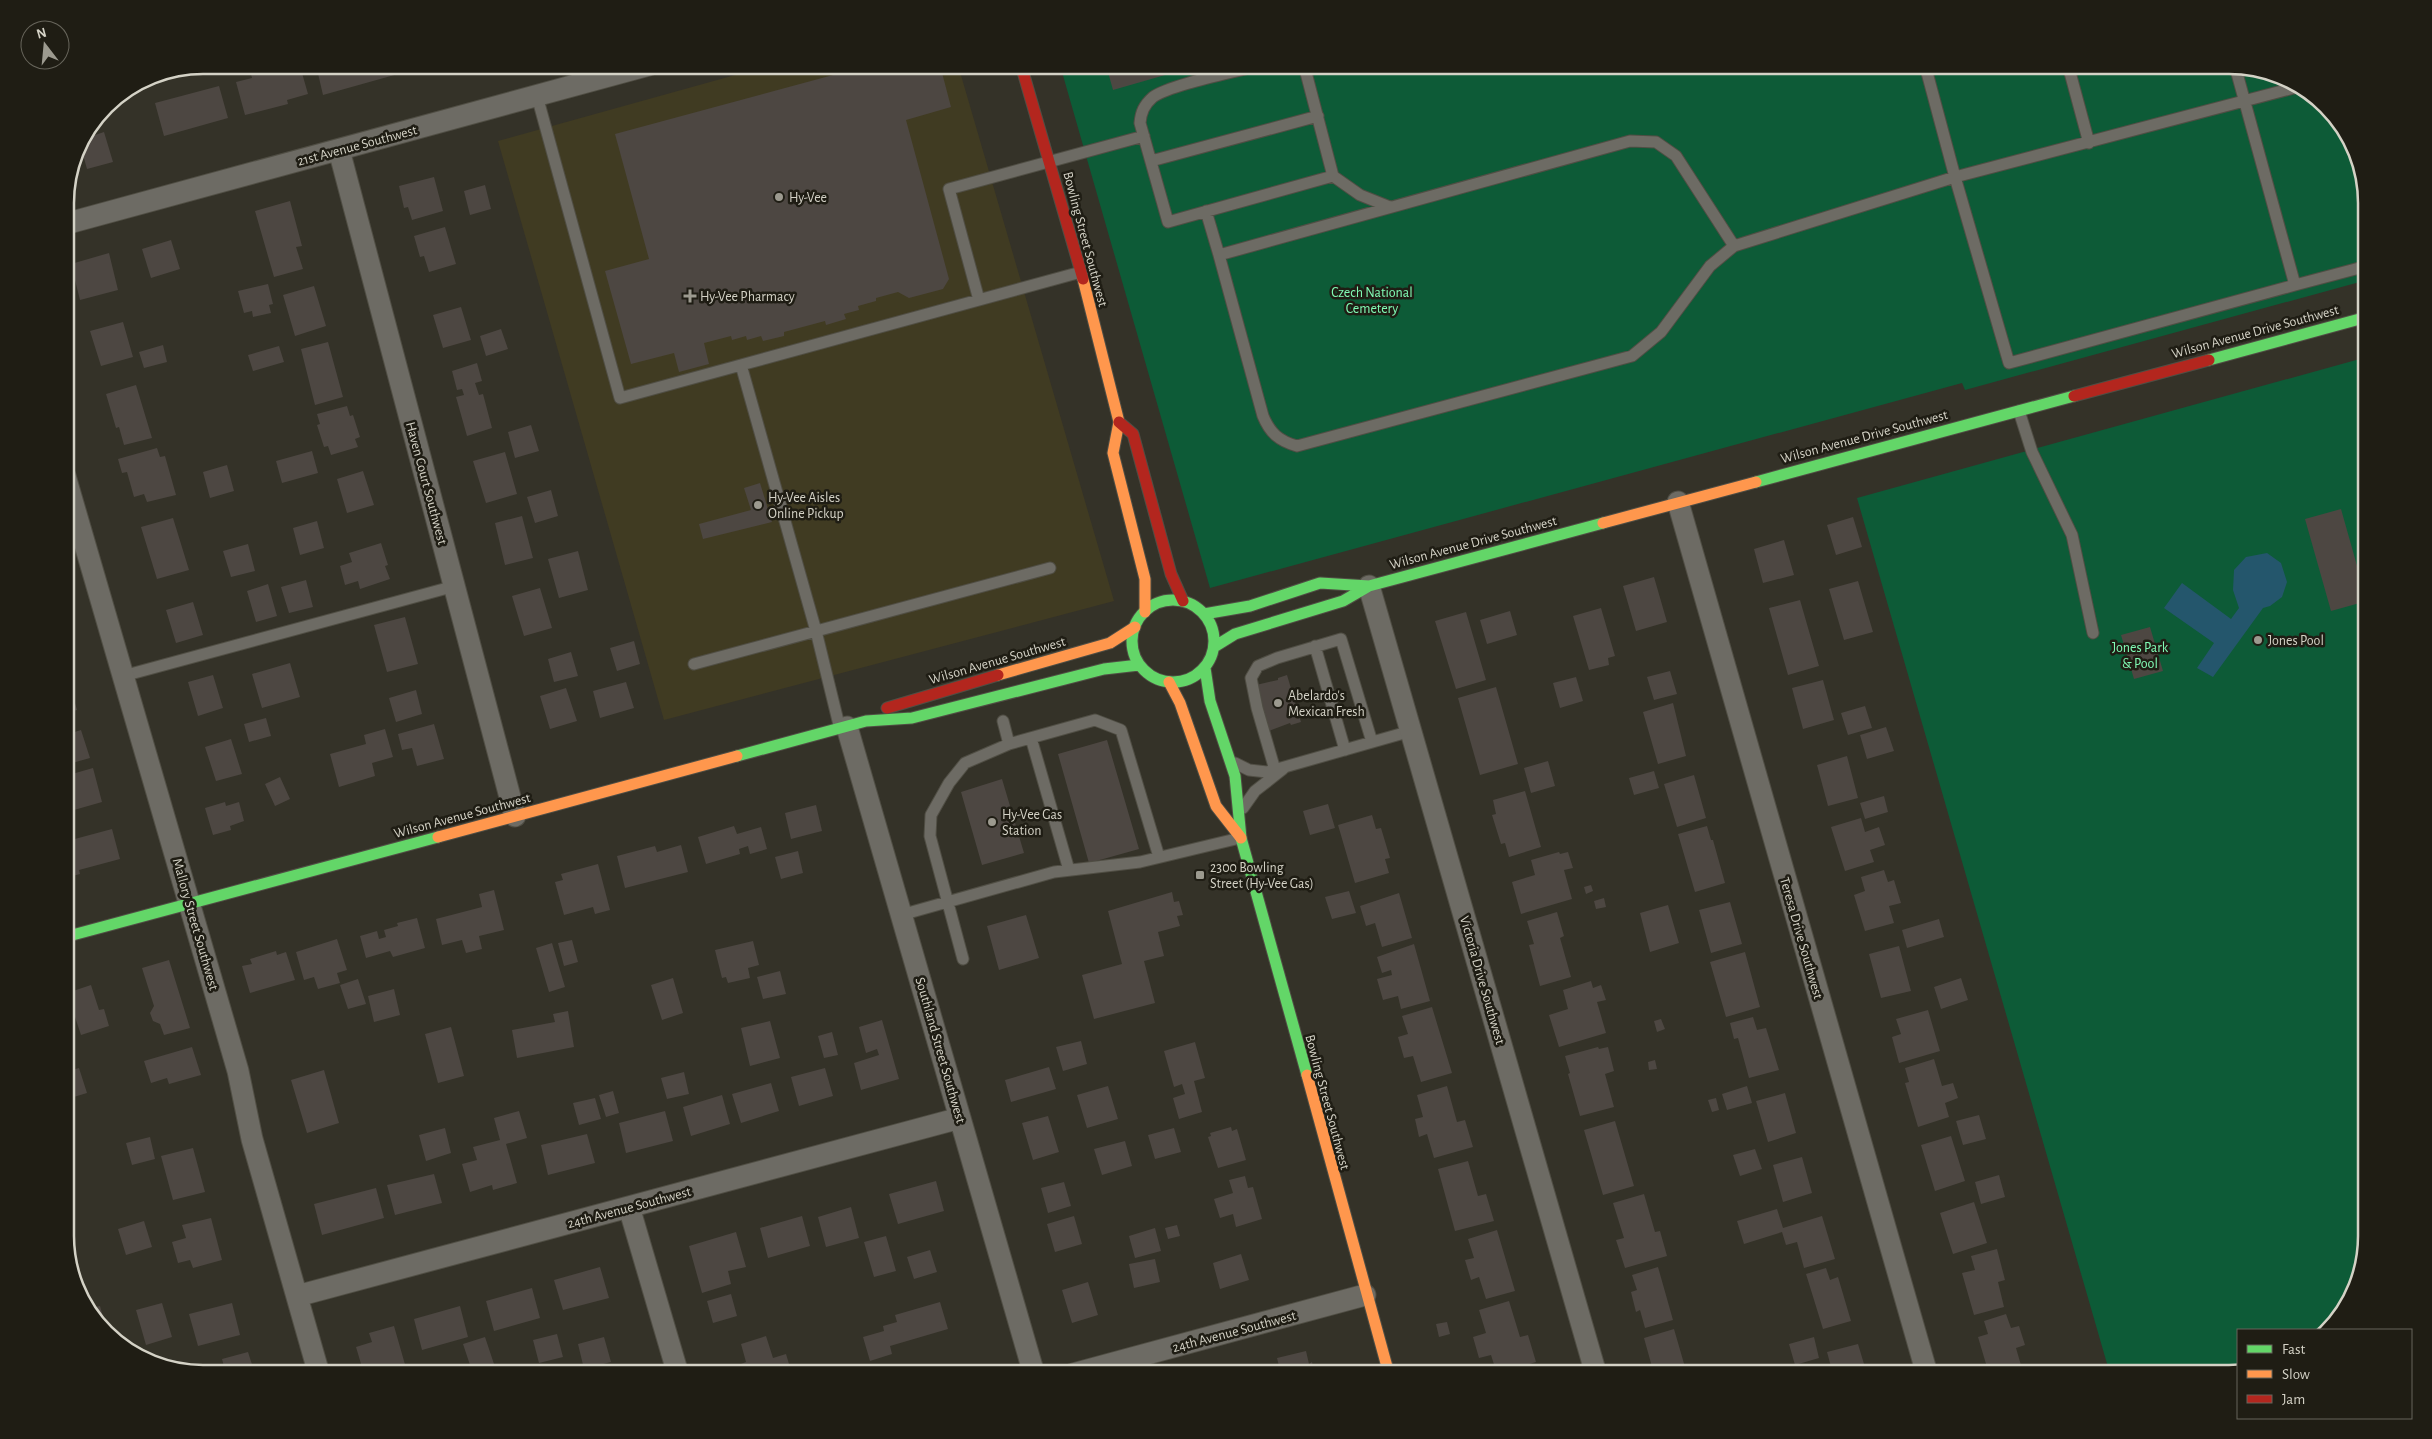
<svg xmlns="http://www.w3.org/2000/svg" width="2432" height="1439" font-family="'Alegreya Sans',sans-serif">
  <rect width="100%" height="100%" fill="#343228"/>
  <path fill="#403b22" d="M771,65H958L1114,601L664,720L498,141Z"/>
  <path fill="#0d5b37" d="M1060,65H2229L2298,84L2348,134L2367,194V280L1965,390L1962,383L1210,588Z
    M2367,357V1236L2348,1305L2323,1330H2238V1372L2229,1374H2110L1857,498Z"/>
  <path fill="#24566c" d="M2267,553L2281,563L2287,582L2282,597L2270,606L2263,608L2213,677L2197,668L2214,643L2164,608L2182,583L2231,619L2239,608L2233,590L2234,570L2246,557Z"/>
  <path fill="#4d4742" d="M268,65L270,74L300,66L308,94L287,100L288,104L245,115L236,82L252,78L250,70Z
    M316,65H395L398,74L323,95Z
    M408,65H426L410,71Z
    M870,65H940L951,107L906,120L949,279L943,289L909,298L898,292L876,298V301L858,306L859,310L844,314L846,319L826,325L825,321L784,332V336L763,341L761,336L747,340L746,336L732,340L731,336L704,343L709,364L679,372L674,353L631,364L605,271L649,259L615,134Z
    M1106,65H1192L1193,67L1113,90Z
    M219,86L228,118L164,136L155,103Z
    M104,132L113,162L87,169L80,144L83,139Z
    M73,163L76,175L69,176L70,172Z
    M434,177L443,211L412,220L408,207L404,208L399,186Z
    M485,185L491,209L470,215L464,191Z
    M290,201L302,246L296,247L303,269L274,277L255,211Z
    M445,227L456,264L429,272L424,256L420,257L414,236Z
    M171,240L180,269L151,278L142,249Z
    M109,253L118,290L80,300L71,264Z
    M268,284L273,304L269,305L271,313L253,317L252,311L244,313L238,291Z
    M314,286L326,326L295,336L283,295Z
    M461,307L471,340L443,348L433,315Z
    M123,322L133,357L101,366L90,331Z
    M501,329L508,349L486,356L480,336Z
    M328,342L343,397L315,405L301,349Z
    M163,345L167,362L144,368L139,352Z
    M279,346L284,362L253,371L248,355Z
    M477,363L482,381L475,383L479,395L483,394L492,428L467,436L456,397L464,395L462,389L457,390L452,371Z
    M136,385L152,438L124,445L119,427L116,428L106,394Z
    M347,406L350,416L353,415L360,437L355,439L358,447L331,455L328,446L324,447L317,425L320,424L317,414Z
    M531,425L539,451L515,458L508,432Z
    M157,448L160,457L165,456L176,495L147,502L144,494L134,497L127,472L122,473L118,459Z
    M312,451L318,473L282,483L276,461Z
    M505,452L517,494L486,503L473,461Z
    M227,465L234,491L210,498L203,472Z
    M363,471L374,505L347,513L337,479Z
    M760,483L772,522L703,539L699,524L751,510L744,488Z
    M551,490L558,516L535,523L527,497Z
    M2341,509L2367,601L2331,611L2305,519Z
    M522,516L533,558L505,565L495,523Z
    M1853,517L1862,547L1836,555L1827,525Z
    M173,518L189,570L157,579L141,527Z
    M317,521L324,548L300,555L293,528Z
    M1784,540L1794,575L1763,583L1754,549Z
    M381,543L388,565L385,566L390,579L360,589L358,581L345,585L340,566L352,562L349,553Z
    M248,544L255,571L231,577L223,551Z
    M578,551L588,590L559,598L548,559Z
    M1654,577L1667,622L1636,631L1623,586Z
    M306,580L313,607L289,613L281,587Z
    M1858,581L1873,632L1844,640L1829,589Z
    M268,584L277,616L256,622L247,591Z
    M540,588L552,628L524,636L512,596Z
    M1800,600L1819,666L1788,675L1769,608Z
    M193,602L203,635L176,643L166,610Z
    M1601,608L1615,656L1608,658L1609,665L1589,670L1573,616Z
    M1510,611L1517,635L1487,644L1480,620Z
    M1466,612L1486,680L1456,689L1435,621Z
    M405,617L418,664L387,672L374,625Z
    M2150,627L2163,671L2134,679L2121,635Z
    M634,641L640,664L617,671L610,648Z
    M571,652L578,676L554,682L548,659Z
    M290,663L300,697L262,708L252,674Z
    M1670,671L1677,694L1654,700L1647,677Z
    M67,675L77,710L65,713V676Z
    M213,675L223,708L198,716L188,682Z
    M1287,675L1301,722L1291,725L1290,723L1269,731L1256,685L1278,680V678Z
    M1576,677L1583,701L1560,708L1553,683Z
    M1823,680L1834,720L1803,729L1792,688Z
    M626,682L634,708L600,718L593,691Z
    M1496,687L1518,764L1480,775L1458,698Z
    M566,688L577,721L550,729L540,696Z
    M416,690L422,714L396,722L389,698Z
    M1673,703L1686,756L1658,764L1643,712Z
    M1865,706L1872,728L1848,735L1841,713Z
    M266,718L271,736L249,742L244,724Z
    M434,724L444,759L417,766L412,748L402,750L398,734Z
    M1886,727L1894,751L1867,759L1860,735Z
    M385,729L393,757L372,763L375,776L339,787L330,754L366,744L364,735Z
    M81,730L90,758L65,765V735Z
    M231,739L242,774L216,781L205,747Z
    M1107,740L1139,849L1089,863L1058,754Z
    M1847,756L1858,798L1828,806L1817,765Z
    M1548,761L1555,786L1531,793L1524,768Z
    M93,768L102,802L74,810L65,776Z
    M1654,771L1659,788L1634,795L1629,778Z
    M1694,775L1706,818L1677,827L1664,784Z
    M280,777L290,799L275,806L265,784Z
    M1002,779L1024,853L982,865L961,792Z
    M1525,791L1541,847L1509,857L1505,843L1501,844L1492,815L1496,814L1493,800Z
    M1884,796L1888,812L1865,819L1860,803Z
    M225,802L226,806L239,802L244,821L230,826L231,830L213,835L205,808Z
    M1328,804L1335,828L1310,835L1303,811Z
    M816,805L822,831L791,839L785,813Z
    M1372,815L1376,829L1381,828L1390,858L1385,859L1389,873L1355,883L1338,825Z
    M1861,818L1865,832L1879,827L1885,845L1870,850L1874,862L1845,871L1831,827Z
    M734,826L737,834L761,827L767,849L750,854L748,846L739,849L740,854L706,864L698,837Z
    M1707,826L1711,840H1713L1725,883L1695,892L1678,834Z
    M69,829L71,840L112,829L120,859L79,870L80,874L65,878V830Z
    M681,845L688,872L625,888L617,856L655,846L657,852Z
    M798,851L803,873L781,879L775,857Z
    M1559,852L1560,854L1568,852L1573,868L1564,870L1572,899L1521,914L1512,882L1535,875L1531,860Z
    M598,864L610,910L595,914L593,907L564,915L555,882L563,880L561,874Z
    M1884,870L1888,882L1894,880L1901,903L1889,906L1894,923L1865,931L1854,895L1865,891L1861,877Z
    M1591,885L1593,891L1586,894L1584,887Z
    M494,890L504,930L479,936L482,949L466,953L462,940L442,945L436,919L482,907L479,894Z
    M1349,891L1356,913L1332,919L1325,897Z
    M1172,892L1174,902L1179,901L1183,915L1177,916L1180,926L1158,932L1164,956L1144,961L1155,1003L1094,1019L1082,975L1122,964L1108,911Z
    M1399,893L1412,938L1382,947L1375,923L1366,926L1360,906Z
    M1604,898L1606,907L1596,909L1594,901Z
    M1730,902L1742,944L1711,953L1699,910Z
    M1668,905L1679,943L1650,952L1640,913Z
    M1557,912L1564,936L1560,938L1571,977L1540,986L1529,945L1534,944L1527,921Z
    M1026,915L1039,958L999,970L987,926Z
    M417,918L425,948L393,957L390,951L366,958L360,936L377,931L379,939L386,937L384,930L398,926L397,923Z
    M1939,919L1944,937L1907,948L1902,930Z
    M337,939L347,970L337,973L340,983L318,989L314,977L304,980L296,952Z
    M572,940L578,962L564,966L558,943Z
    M753,941L759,965L748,968L750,978L728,983L726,977L722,978L715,950Z
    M552,943L565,987L549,992L536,948Z
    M1414,944L1430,1001L1401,1009L1398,996L1383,1000L1377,979L1392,975L1391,970L1382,973L1377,957Z
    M1899,946L1911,991L1881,998L1869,954Z
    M276,951L277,955L286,952L295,980L250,993L242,966L252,964L250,959Z
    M1745,952L1760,1007L1726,1017L1710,962Z
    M169,960L190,1028L164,1035L160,1024L153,1021L150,1013L154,1006L142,968Z
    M780,971L786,994L763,999L757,977Z
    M673,978L683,1013L662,1020L651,985Z
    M1961,978L1968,1000L1941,1009L1934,987Z
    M358,979L366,1004L348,1009L340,985Z
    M1591,981L1593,988L1601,985L1606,1000L1597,1002L1606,1033L1559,1047L1549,1015L1568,1009L1563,990Z
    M91,985L99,1010L104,1009L109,1026L81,1035L67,993Z
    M394,989L400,1015L374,1022L368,996Z
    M1432,1007L1452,1073L1421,1082L1413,1056L1404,1058L1398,1037L1408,1034L1402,1016Z
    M1928,1010L1940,1051L1899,1063L1892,1037L1901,1034L1896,1019Z
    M568,1011L574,1047L517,1058L512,1030L555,1022L553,1014Z
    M1753,1017L1757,1030L1766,1028L1779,1070L1749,1078L1738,1038L1734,1039L1730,1023Z
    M1661,1019L1665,1029L1657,1032L1654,1021Z
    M882,1020L899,1079L861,1090L854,1063L879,1055L877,1049L866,1053L859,1027Z
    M770,1021L780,1058L750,1066L741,1028Z
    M451,1027L464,1076L438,1083L425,1034Z
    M832,1032L838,1055L824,1058L818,1036Z
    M1081,1041L1087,1064L1063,1071L1056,1047Z
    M1195,1042L1205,1078L1194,1081L1202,1112L1179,1119L1173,1098L1185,1094L1182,1084L1174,1087L1164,1051Z
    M192,1047L201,1075L169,1084L167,1078L151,1083L144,1061Z
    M1598,1047L1599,1049L1608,1047L1614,1071L1605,1074L1614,1107L1580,1116L1568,1074L1570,1073L1565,1056Z
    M1934,1059L1942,1086L1953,1083L1958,1098L1945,1103L1949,1117L1918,1127L1905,1083L1909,1082L1905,1068Z
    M1655,1060L1657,1069L1649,1070L1648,1062Z
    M1049,1067L1056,1089L1011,1102L1005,1080Z
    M79,1068L87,1093L67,1099L65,1072Z
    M825,1068L833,1096L799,1106L791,1077Z
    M324,1070L339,1123L307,1133L291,1080Z
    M684,1072L689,1094L667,1099L661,1078Z
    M771,1083L779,1111L741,1123L732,1094Z
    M1108,1086L1118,1119L1087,1128L1077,1095Z
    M1447,1086L1457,1122L1465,1120L1473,1147L1434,1158L1427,1134L1419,1137L1415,1119L1423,1117L1417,1095Z
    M1747,1086L1752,1103L1727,1110L1722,1094Z
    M613,1091L619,1113L606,1117L599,1095Z
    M1785,1093L1796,1133L1768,1142L1756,1101Z
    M722,1095L730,1124L691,1136L683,1107Z
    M595,1098L601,1119L579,1125L573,1103Z
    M1716,1098L1719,1110L1712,1112L1708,1100Z
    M519,1111L527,1138L506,1144L517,1183L493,1190L492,1185L470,1192L462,1164L477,1160L473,1147L500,1140L494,1118Z
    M665,1111L673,1141L626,1153L619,1123Z
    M1979,1115L1986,1139L1963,1145L1956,1121Z
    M1048,1116L1059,1152L1033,1160L1022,1123Z
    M1615,1121L1634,1186L1603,1195L1584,1130Z
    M1231,1127L1232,1131L1237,1129L1246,1160L1218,1168L1208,1137L1211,1136L1210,1133Z
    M445,1128L451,1153L426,1161L419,1135Z
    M1174,1128L1181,1152L1155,1159L1148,1135Z
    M587,1134L595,1163L548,1175L541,1145Z
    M1951,1136L1965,1181L1935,1191L1921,1145Z
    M150,1137L155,1159L132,1165L126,1143Z
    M1125,1141L1132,1166L1102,1175L1094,1149Z
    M193,1148L205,1192L173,1200L161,1156Z
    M1755,1149L1762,1169L1740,1176L1733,1155Z
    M1802,1157L1812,1193L1783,1202L1773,1165Z
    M1468,1161L1478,1196L1486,1194L1494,1221L1455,1231L1438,1169Z
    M434,1174L442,1203L395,1215L387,1185Z
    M1999,1175L2005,1197L1981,1204L1975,1182Z
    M1245,1176L1248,1188L1253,1187L1262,1219L1236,1227L1233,1214L1220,1218L1214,1199L1233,1193L1229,1180Z
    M936,1181L944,1211L898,1224L889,1194Z
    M1064,1182L1071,1206L1048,1213L1041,1188Z
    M376,1188L384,1218L322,1235L314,1204Z
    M1644,1194L1655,1232L1660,1231L1667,1256L1625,1268L1616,1240L1624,1238L1613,1203Z
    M1974,1202L1987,1243L1953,1254L1940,1213Z
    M851,1207L859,1238L826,1247L818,1217Z
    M1777,1209L1783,1228L1822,1216L1835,1259L1804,1268L1797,1242L1786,1245L1782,1232L1744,1244L1737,1221Z
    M802,1216L810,1246L768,1258L760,1228Z
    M1074,1216L1082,1244L1055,1252L1047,1224Z
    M211,1218L222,1260L193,1268L190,1260L178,1263L172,1242L186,1238L182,1225Z
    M144,1221L152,1247L126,1255L118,1229Z
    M1177,1225L1180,1236L1168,1239L1165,1228Z
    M1155,1228L1161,1251L1135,1258L1129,1236Z
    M1497,1230L1515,1291L1486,1299L1479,1277L1471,1280L1465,1260L1474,1258L1468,1239Z
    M736,1232L746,1267L728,1271L731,1284L702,1293L689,1246Z
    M886,1236L896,1271L874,1277L864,1242Z
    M1997,1249L2005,1280L1998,1282L2004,1307L1974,1315L1962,1273L1975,1270L1971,1256Z
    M930,1250L937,1272L914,1279L907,1257Z
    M1241,1254L1249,1280L1220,1289L1213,1263Z
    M1155,1259L1160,1282L1134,1288L1129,1264Z
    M600,1267L609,1298L563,1310L554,1280Z
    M1658,1267L1673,1320L1645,1328L1640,1310L1636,1312L1631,1292L1637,1290L1632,1275Z
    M1826,1268L1830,1280L1838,1277L1851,1321L1823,1329L1806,1274Z
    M1088,1282L1098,1315L1072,1323L1062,1290Z
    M532,1288L540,1318L494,1331L486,1301Z
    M731,1294L737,1316L713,1323L707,1301Z
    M1509,1301L1520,1337L1528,1335L1536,1362L1497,1374L1491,1355L1479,1358L1473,1337L1486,1333L1479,1310Z
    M940,1302L948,1329L890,1346L892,1354L870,1361L863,1337L884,1331L883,1326L897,1322L895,1315Z
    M162,1303L172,1337L146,1345L136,1310Z
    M232,1303L240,1335L198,1346L189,1314Z
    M100,1306L106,1327L87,1309Z
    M460,1306L468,1337L422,1350L414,1319Z
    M2006,1314L2011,1328L2019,1326L2025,1345L2016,1348L2023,1372L2015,1374H1989L1978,1337L1988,1334L1984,1321Z
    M1447,1322L1450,1334L1439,1337L1436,1324Z
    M394,1326L406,1368L384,1374H364L356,1347L372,1342L369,1333Z
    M1674,1329L1687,1374H1654L1644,1338Z
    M557,1334L563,1357L539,1363L533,1340Z
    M766,1336L773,1358L786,1354L792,1374H744L741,1364L746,1362L741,1344Z
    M485,1337L494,1364L472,1371L463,1344Z
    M604,1337L611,1362L584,1369L578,1344Z
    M1814,1337L1819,1358L1795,1365L1789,1344Z
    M1858,1344L1867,1374H1833L1827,1352Z
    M1306,1351L1309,1364L1312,1362L1314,1371L1311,1372L1312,1374H1281L1277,1358Z
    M248,1352L255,1374H226L222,1359Z
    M974,1369L976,1374H960Z"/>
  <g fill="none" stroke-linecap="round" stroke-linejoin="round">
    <g stroke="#504e44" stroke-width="13">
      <path id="lane" d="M1260,65C1236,72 1172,84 1153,97C1144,105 1141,112 1140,123L1168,222L1333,176L1304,65
        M1925,65L1955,177L2009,363L2295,285L2235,66
        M2068,65L2089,143
        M537,96L620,398L741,365
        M1151,161L1318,116
        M1333,176L1360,195L1390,207
        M1206,211L1219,255
        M1734,246L1676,156L1656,142L1630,141L1219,255L1263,416C1270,433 1279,441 1297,446L1632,356L1661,332L1710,266L1734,246L1955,177L2301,86
        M2295,285L2367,266
        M979,300L949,189L1144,136
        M2019,411L2032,452L2072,535L2093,633
        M1315,646L1345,750
        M694,664L1050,568
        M123,676L455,586
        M1003,721L1009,744L1095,720L1121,730L1159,857
        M840,729L816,631L741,365L1081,272
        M1031,738L1069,870
        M1235,763L1249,770L1267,772L1411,731
        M1275,770L1257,708L1251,678L1258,666L1277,658L1341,639L1372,742
        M1243,808L1255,791L1283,769
        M901,915L1054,872L1140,862L1240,838
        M963,959L930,836L931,815L949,783L965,763L1009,744"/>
    </g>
    <g stroke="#504e44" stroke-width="23">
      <path id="street" d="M339,150L515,816
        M65,224L649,65
        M65,476L238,1071L252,1139L319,1374
        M1678,502L1927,1374
        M1369,586L1596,1374
        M847,727L1034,1374
        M629,1207L678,1374
        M297,1296L960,1118
        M1073,1374L1365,1295"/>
    </g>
    <g stroke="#504e44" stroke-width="13">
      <path id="fast" d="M2209,360L2367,317
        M1756,482L2074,396
        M1132 641a41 41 0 1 1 82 0a41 41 0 1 1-82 0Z
        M1204,614L1250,606L1320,583L1369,586
        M1214,647L1235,634L1343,601L1369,586L1603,523
        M1205,668L1210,701L1235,776L1241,838L1307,1075
        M737,756L866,721L912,718L1104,669L1139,665
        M65,937L438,837"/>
    </g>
    <g stroke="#504e44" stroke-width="13">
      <path id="slow" d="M1083,279L1119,422L1113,453L1145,579V612
        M1603,523L1756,482
        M998,675L1110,643L1135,627
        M1169,682L1180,703L1216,806L1241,838
        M438,837L737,756
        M1307,1075L1389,1374"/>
    </g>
    <g stroke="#504e44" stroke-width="13">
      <path id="jam" d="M1021,65L1083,279
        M2074,396L2209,360
        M1119,422L1133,434L1171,574L1183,601
        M887,708L998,675"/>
    </g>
    <use href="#lane" stroke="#6d6b64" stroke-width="11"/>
    <use href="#street" stroke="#6d6b64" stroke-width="21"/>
    <use href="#fast" stroke="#63d668" stroke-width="11"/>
    <use href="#slow" stroke="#ff974d" stroke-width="11"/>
    <use href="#jam" stroke="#b3261e" stroke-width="11"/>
  </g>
  <g fill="#9c9a8f" stroke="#1f1d14" stroke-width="2">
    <circle cx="779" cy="197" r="5"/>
    <path d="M687.5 288.5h5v5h5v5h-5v5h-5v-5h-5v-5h5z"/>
    <circle cx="758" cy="505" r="5"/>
    <circle cx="2258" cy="640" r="5"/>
    <circle cx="1278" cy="703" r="5"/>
    <circle cx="992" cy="822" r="5"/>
    <rect x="1195" y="870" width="10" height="10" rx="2.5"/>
  </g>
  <g text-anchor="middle" stroke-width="5" stroke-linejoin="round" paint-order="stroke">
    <g font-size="14" fill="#d4d2c6" stroke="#1f1d14">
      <text transform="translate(357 145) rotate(-15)" y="5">21st Avenue Southwest</text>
      <text transform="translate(1086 239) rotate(75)" y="5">Bowling Street Southwest</text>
      <text transform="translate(2255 331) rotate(-15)" y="5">Wilson Avenue Drive Southwest</text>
      <text transform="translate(1864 436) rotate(-15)" y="5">Wilson Avenue Drive Southwest</text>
      <text transform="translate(427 483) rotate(75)" y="5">Haven Court Southwest</text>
      <text transform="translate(1473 542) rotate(-15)" y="5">Wilson Avenue Drive Southwest</text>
      <text transform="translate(997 660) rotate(-16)" y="5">Wilson Avenue Southwest</text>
      <text transform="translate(462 815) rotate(-15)" y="5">Wilson Avenue Southwest</text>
      <text transform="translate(196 924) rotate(74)" y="5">Mallory Street Southwest</text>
      <text transform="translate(1802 938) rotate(74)" y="5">Teresa Drive Southwest</text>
      <text transform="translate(1483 980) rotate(74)" y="5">Victoria Drive Southwest</text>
      <text transform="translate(941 1050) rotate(74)" y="5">Southland Street Southwest</text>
      <text transform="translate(1328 1102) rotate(75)" y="5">Bowling Street Southwest</text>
      <text transform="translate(629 1207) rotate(-15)" y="5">24th Avenue Southwest</text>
      <text transform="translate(1234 1331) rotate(-15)" y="5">24th Avenue Southwest</text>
    </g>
    <g font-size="14" fill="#d4d2c6" stroke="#1f1d14" text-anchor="start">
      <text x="789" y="202">Hy-Vee</text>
      <text x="700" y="301">Hy-Vee Pharmacy</text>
      <text x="768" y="502">Hy-Vee Aisles<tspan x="768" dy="16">Online Pickup</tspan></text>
      <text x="2268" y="645">Jones Pool</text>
      <text x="1288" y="700">Abelardo's<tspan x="1288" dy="16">Mexican Fresh</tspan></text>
      <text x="1002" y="819">Hy-Vee Gas<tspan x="1002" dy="16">Station</tspan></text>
      <text x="1210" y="872">2300 Bowling<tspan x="1210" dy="16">Street (Hy-Vee Gas)</tspan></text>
    </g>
    <g font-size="14" fill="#81fbb5" stroke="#1f1d14">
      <text x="1372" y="297">Czech National<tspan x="1372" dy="16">Cemetery</tspan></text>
      <text x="2140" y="652">Jones Park<tspan x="2140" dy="16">&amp; Pool</tspan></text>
    </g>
  </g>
  <path d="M0 0H2432V1439H0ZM203 74H2229A129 129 0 0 1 2358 203V1236A129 129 0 0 1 2229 1365H203A129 129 0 0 1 74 1236V203A129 129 0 0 1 203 74Z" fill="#1f1d14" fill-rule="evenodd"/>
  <path fill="none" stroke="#d4d2c6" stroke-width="2.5" d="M203 74H2229A129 129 0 0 1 2358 203V1236A129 129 0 0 1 2229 1365H203A129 129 0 0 1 74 1236V203A129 129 0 0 1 203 74Z"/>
  <rect x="2237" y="1329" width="175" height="90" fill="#1f1d14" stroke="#67655b"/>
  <rect x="2247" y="1345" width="25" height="8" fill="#63d668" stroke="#67655b"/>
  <text x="2282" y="1354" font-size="15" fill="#d4d2c6">Fast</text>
  <rect x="2247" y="1370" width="25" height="8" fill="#ff974d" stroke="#67655b"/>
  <text x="2282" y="1379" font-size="15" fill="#d4d2c6">Slow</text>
  <rect x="2247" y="1395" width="25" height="8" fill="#b3261e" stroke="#67655b"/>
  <text x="2282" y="1404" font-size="15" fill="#d4d2c6">Jam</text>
  <g transform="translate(45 45) rotate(344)"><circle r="24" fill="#1f1d14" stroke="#67655b"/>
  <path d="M0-4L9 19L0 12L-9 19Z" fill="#9c9a8f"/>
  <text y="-8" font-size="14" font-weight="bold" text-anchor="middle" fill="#d4d2c6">N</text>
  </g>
</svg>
